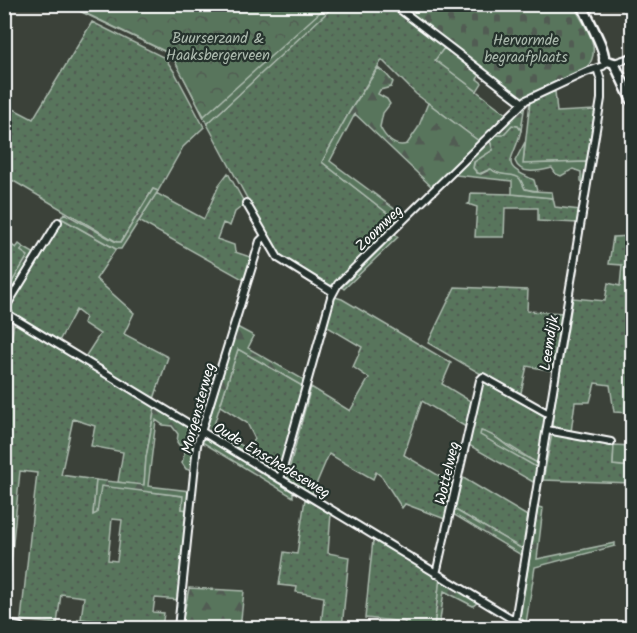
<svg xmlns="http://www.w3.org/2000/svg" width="637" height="633" font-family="Kalam,sans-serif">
  <defs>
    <pattern id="grass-dots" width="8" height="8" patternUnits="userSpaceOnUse" patternTransform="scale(1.5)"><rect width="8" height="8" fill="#58755c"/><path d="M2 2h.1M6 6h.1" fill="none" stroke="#515c52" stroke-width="1.8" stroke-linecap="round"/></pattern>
    <pattern id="forest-firs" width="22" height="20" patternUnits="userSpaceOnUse" patternTransform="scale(1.5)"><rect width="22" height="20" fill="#58755c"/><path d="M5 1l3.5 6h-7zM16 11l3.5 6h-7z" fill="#515c52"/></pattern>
    <pattern id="cemetery-stones" width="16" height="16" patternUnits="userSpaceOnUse" patternTransform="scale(1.5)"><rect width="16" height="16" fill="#58755c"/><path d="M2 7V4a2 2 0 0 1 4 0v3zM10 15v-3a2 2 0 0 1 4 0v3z" fill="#515c52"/></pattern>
    <pattern id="park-crowns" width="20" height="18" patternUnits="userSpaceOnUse" patternTransform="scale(1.5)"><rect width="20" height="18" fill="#58755c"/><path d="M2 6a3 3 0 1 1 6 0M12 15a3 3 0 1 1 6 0" fill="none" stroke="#515c52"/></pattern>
  </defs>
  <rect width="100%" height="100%" fill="#3b4139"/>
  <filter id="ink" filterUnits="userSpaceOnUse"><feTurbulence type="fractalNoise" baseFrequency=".0167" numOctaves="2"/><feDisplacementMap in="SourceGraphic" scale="12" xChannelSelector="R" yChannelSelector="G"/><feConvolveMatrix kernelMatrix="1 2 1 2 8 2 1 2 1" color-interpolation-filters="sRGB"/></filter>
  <g filter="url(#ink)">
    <path fill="url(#grass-dots)" stroke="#acbaae" stroke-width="1.5" fill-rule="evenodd" d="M335,4L387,5L444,48L436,60L508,115L480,142L416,94L382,60L350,111L322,162L399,222L339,281L330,286L280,257L276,252L207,124Z
      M92,22L165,58L175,73L204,127L183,147L158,191L153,189L121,242H117L5,176V116L10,107L33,119Z
      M555,91L557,112L595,110L587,162L523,164L530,102Z
      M512,125L518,126L521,130C514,162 497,164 534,180L537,191L525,189C523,186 522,182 520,180C514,173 500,177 490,169L479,174L473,168L475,160L493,150L490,141L496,135H503Z
      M228,173L245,204L235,212L230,226L223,223L217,239L234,245L235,252L253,258L246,281L139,221L156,193L204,219L219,185Z
      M471,193L512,194L553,198L555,207L580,210L578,223L538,221V208H505L504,237H475L477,207L468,204L470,203Z
      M61,218L116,249L96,279L134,313L124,334L168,357L154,399L85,357L100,334L83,323L85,317L76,310L59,341L9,310L8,308Z
      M632,236V413L614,412L610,385L595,383L590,402H575L571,432L556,429L552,425V420L573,298L605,301L608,283L620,286L622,265L609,264L613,237Z
      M5,241L16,248L19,244L23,247L21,251L28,256L5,295Z
      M455,287L528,290L527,311L564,313L554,371L527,366L520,397L428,343Z
      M335,297L342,299L451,363L442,384L472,402L466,427L422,401L404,455L453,484L445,519L405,504L402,508L382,477L376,472L373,479L329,454L312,494L291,481L287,477L311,387L350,411L369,378L353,367L362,347L326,326Z
      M14,322L155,407L146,458L144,486L118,482L123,452L91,446L95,426L73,419L61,475L96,480L93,515L100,485L183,496L182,509L189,510L180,600L155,598L153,612L164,613L162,628L81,619L84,597L61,594L57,624L21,620L37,473L20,471L8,592L5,591L4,395ZM112,519L122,520L117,561L108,560Z
      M238,349L304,387L282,470L248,449L255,439L247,423L220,406Z
      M485,382L546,417L539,464C519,453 502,439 481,431L538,468L535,483L467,444L482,384Z
      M552,434L614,445L613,465L632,467V483L543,480Z
      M460,476L529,517L524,550L452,508Z
      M305,499L331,514L328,553L349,557L342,628L321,626L324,597L296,592L297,587L279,585L284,552L297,554Z
      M373,540L440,578L434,628H404L405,622L365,618Z"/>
    <path fill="url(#forest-firs)" stroke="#acbaae" stroke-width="1.5" d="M67,5H335L207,124L176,62L170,54Z
      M444,48L480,75L477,79L482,83L477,91L435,60Z
      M378,68L387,75L393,82L391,87L380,90L378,94L387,99L390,104L383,113L380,127C385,137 394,148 407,144L418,128L428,103L480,142L433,188L355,114L330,161L404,216L399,222L322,162L350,111Z
      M525,104L521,130L518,126L512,125L503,135H496Z
      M490,141L493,150L474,162L473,168L477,173L481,174L491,169C500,178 514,172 520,179C522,182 523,186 525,189L533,191L552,192L553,198L512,194V181L455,175Z
      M525,142L523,164L587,162L584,184L581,181V172L573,169L561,176L556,174L552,168C540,171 520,176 515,161Z
      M153,189L158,191L121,249H116L61,218L64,213L116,242H121Z
      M395,234L398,237L344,289L342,287Z
      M23,247L35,254L5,304L4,295L28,256L21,251Z
      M237,327L254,336L248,348L306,381L304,387L238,349L213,428L282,470L278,474L206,430Z
      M155,407L195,432L192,471L186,469L182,463L186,447L179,445L177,442L178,434L172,426L163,425L156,420L148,486L190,491L189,510L182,509L183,496L101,486L97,513L93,515L96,480L144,485L146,458Z
      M481,431C493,434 498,439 507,446C517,453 528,458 539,464L538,468L480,435Z
      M205,438L293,492V497L202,442Z
      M614,445L632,446V467L613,465Z
      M538,507L543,508L537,559L615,543V546L535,567L526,623L520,617Z
      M452,508L524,550L523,556L451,513Z
      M440,578L478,602L473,606L444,591L439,628H434Z
      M189,588L244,591L240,628H181Z
      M78,619L152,628L77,627Z"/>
    <path fill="url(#cemetery-stones)" stroke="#acbaae" stroke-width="1.5" d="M405,4L573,5C583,23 604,48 587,67L521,100L402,9Z"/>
    <path fill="url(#park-crowns)" stroke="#acbaae" stroke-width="1.5" d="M68,5L328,4V5L204,116L171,54Z"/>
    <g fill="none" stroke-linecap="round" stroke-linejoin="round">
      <g stroke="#fff" stroke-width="10">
        <path id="minor" d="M393,4L523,103
          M614,63L632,57
          M246,203L278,258L333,292
          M4,310L58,222
          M4,312L527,628
          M547,430L611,442
          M280,479L331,297L338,284L526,100L586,72L603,66L608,61
          M436,574L480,380L483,377L549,414
          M515,621L601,99V81L597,68
          M178,628L197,445L260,241L264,237"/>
      </g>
      <g stroke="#fff" stroke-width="13">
        <path id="secondary" d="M582,4C587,18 606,49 604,60L614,63L632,101
          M4,625L20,628"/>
      </g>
      <use href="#minor" stroke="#26332d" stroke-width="6"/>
      <use href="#secondary" stroke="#26332d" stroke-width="8"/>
    </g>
  </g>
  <g text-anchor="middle" stroke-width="4.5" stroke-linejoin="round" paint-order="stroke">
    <g font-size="15" fill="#acbaae" stroke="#26332d">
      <text x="218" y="43">Buurserzand &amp;<tspan x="218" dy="17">Haaksbergerveen</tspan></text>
      <text x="526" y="45">Hervormde<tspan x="526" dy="17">begraafplaats</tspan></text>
    </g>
    <g font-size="15" fill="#fff" stroke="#26332d">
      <text transform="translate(379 228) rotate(-44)" y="5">Zoomweg</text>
      <text transform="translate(549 343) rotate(-81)" y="5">Leemdijk</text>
      <text transform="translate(198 408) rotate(-75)" y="5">Morgensterweg</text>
      <text transform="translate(272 460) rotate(31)" y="5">Oude Enschedeseweg</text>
      <text transform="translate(447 473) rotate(-77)" y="5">Wottelweg</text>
    </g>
  </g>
  <rect width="637" height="633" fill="none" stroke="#26332d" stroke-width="24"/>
  <rect x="12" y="12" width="613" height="609" fill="none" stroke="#fff" stroke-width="2" filter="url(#ink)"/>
</svg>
